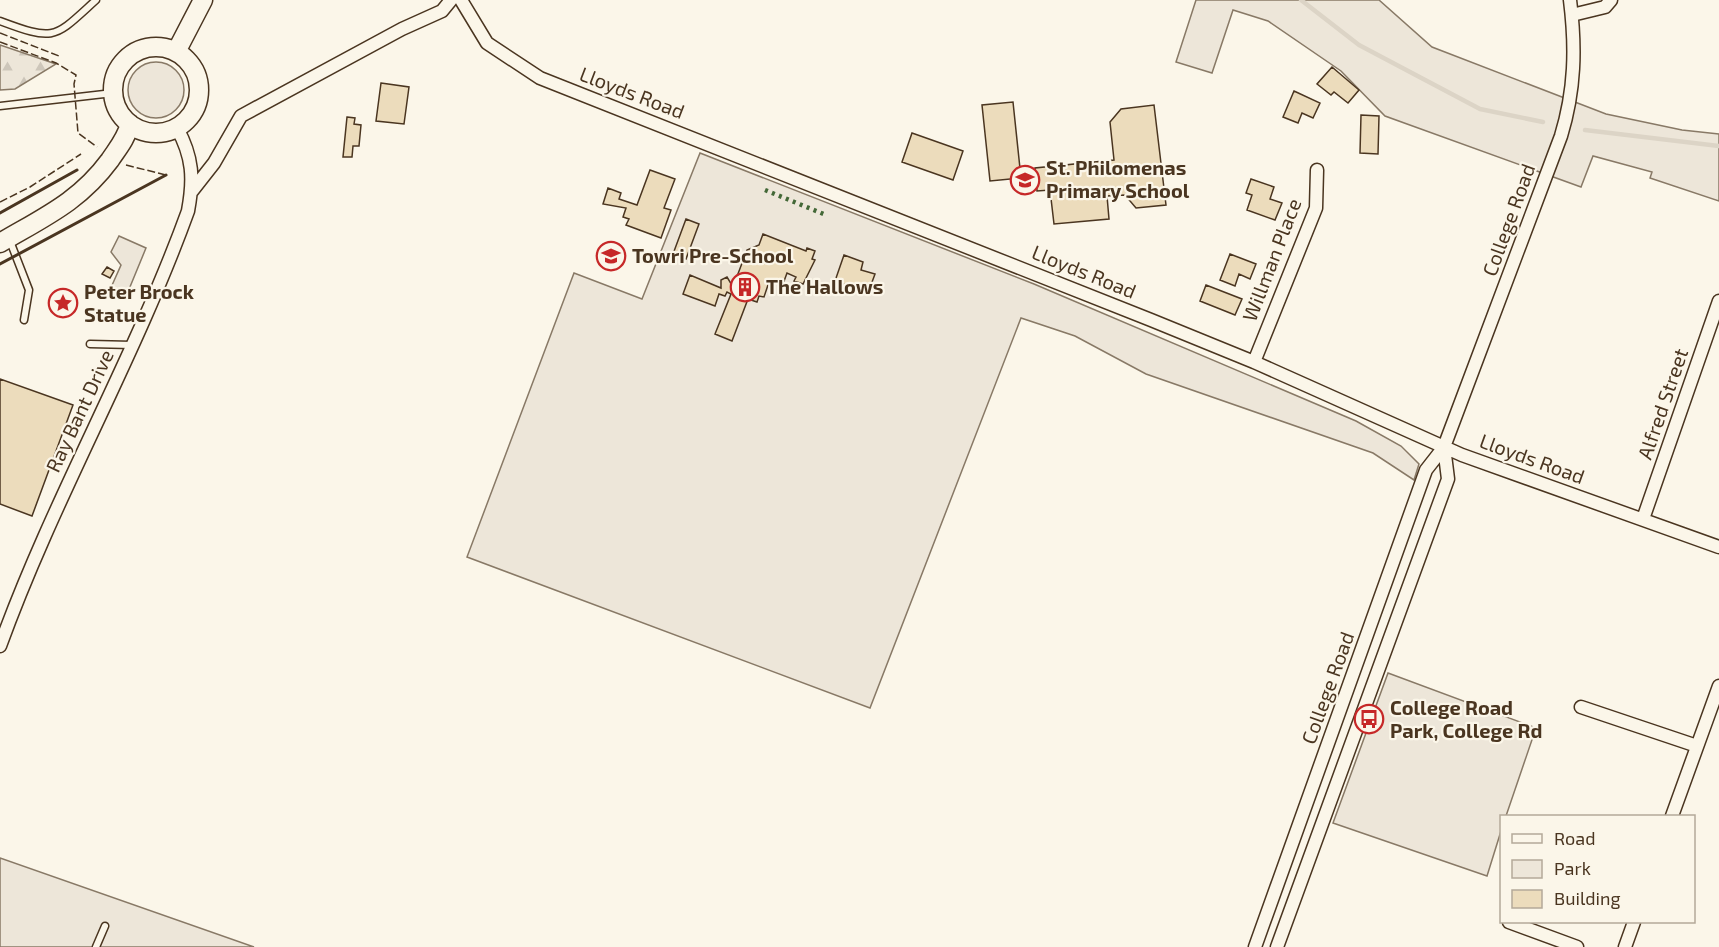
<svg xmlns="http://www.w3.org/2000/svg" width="1719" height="947" font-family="'Exo 2',sans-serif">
  <defs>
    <pattern id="forest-firs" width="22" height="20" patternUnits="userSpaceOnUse" patternTransform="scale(1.5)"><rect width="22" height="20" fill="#ede6d9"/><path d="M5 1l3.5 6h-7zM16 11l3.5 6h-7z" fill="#cdc6ba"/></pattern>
  </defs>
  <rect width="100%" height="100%" fill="#fbf6e9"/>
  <path fill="#ede6d9" stroke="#887966" stroke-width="1.5" d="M1196,0H1379L1432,47L1606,114L1682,130L1719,134V201L1650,178L1652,172L1593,156L1581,187L1385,116L1341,71L1268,21L1233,10L1212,73L1176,62Z
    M128 90a28 28 0 1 1 56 0a28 28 0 1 1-56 0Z
    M700,153L1034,284L1356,421L1401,446L1419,464L1414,480L1373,453L1146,374L1075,336L1021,318L870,708L467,557L574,273L642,299Z
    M119,236L146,248L125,299L109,292L121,265L111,252Z
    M1388,673L1536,728L1506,816H1502L1501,831L1487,876L1333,823Z
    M0,858L254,947H0Z"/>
  <path fill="url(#forest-firs)" stroke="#887966" stroke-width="1.5" d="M0,45L56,64L15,89L0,90Z"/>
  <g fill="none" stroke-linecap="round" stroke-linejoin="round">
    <path stroke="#dcd4c6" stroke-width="4.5" d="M1301,0L1359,45L1480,109L1543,122
      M1585,130L1719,146"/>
  </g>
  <path fill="#ecdcbc" stroke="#4a3520" stroke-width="1.5" d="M1332,67L1359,90L1348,103L1334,92L1331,95L1317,84Z
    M381,83L409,87L404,124L376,121Z
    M1294,91L1320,103L1313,118L1302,113L1298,123L1283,117Z
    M1013,102L1021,178L990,181L982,105Z
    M1154,105L1166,205L1136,208L1125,195L1107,196L1109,219L1054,224L1050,190L1037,191L1035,168L1114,160L1110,122L1121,109Z
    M1361,115L1379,116L1378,154L1360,153Z
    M347,117L355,118L354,124L361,125L359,146H353L352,157H343Z
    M912,133L963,151L953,180L902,162Z
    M650,170L675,179L664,208L671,210L661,238L626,225L629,219L623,217L626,208L603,204L608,188L621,193L619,199L637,205Z
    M1251,179L1274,187L1270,199L1282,203L1275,220L1247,210L1252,195L1246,193Z
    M686,219L699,224L686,259L673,254Z
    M763,234L806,251L807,248L815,251L812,259L815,260L803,284L794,281L796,277L787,273L783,284L770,279L764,297L759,296L757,302L748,299L732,341L715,334L731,294L727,292L725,296L719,294L715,306L683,294L690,275L721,288V280L727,277L733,287L747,250L759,245Z
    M1230,254L1256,264L1250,279L1239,274L1235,286L1220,280Z
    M844,255L863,262L861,270L875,274L868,293L835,281Z
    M107,267L114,271L110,278L102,274Z
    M1206,285L1242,299L1235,315L1200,301Z
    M0,379L73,405L32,516L0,504Z"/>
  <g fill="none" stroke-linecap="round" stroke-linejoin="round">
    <g stroke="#4a3520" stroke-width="9">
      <path id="lane" d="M0,21C56,42 54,38 96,0
        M0,106L113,93
        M10,241L29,290L24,320
        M90,344L132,345
        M96,947L105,926"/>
    </g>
    <g stroke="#4a3520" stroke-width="15">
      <path id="street" d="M461,0L487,43L540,78L1151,320L1254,362L1462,455L1719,547
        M1572,15L1605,7L1611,0
        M192,191L214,163L241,116L402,29L442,11L451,0
        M1254,362L1316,208L1317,170
        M1643,519L1719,301
        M0,646C54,497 134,360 188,211C194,179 193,157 177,128
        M1581,707L1697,746
        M1672,816L1719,686
        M1509,922L1577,947
        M1255,947L1426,470L1444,447L1561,136C1575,90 1576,48 1570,0
        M1277,947L1448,479L1444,447
        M1625,947L1634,922"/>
    </g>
    <g stroke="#4a3520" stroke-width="21">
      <path id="secondary" d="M113 90a43 43 0 1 1 86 0a43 43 0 1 1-86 0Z
        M176,52L203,0
        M0,243C44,217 79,202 110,160C118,148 126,139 130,124"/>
    </g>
    <use href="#lane" stroke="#fbf6e9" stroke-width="6"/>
    <use href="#street" stroke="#fbf6e9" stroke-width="12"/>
    <use href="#secondary" stroke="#fbf6e9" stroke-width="18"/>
    <path stroke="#436837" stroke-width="4.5" stroke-dasharray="3 4.5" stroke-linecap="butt" d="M765,190L826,215"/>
    <path stroke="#4a3520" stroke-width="1.5" stroke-dasharray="8 3" stroke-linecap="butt" d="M0,33L59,56
      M0,42L56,63L76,75L74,84L78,133L97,147
      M126,165L166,175
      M0,202L30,187L81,154"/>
    <path stroke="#4a3520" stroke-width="3" d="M0,213L77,170
      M0,264L166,175"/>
  </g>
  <defs>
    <g id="school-ring" transform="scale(1.5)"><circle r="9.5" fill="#fbf6e9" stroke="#c62828" stroke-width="1.5"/><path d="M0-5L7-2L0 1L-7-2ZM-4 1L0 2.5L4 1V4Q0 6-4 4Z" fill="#c62828"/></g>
    <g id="building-ring" transform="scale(1.5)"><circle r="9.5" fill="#fbf6e9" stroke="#c62828" stroke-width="1.5"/><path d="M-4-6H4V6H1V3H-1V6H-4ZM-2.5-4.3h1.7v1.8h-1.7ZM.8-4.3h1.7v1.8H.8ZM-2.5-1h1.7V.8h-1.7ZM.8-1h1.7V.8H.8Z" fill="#c62828"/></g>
    <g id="sight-ring" transform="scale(1.5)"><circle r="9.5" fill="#fbf6e9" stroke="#c62828" stroke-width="1.5"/><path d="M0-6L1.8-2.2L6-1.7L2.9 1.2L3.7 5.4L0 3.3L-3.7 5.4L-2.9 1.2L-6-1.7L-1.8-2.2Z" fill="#c62828"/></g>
    <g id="bus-ring" transform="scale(1.5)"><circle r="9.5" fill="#fbf6e9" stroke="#c62828" stroke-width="1.5"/><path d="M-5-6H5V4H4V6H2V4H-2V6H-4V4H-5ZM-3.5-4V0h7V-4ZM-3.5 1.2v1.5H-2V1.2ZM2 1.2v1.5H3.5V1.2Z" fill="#c62828"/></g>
  </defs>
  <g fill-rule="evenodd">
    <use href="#school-ring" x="1025" y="180"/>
    <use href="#school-ring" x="611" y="256"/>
    <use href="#building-ring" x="745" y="287"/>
    <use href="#sight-ring" x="63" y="303"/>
    <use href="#bus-ring" x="1369" y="719"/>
  </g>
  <g text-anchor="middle" stroke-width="4.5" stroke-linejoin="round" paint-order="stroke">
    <g font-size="20" fill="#4a3520" stroke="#fbf6e9">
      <text transform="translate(632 93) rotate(21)" y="7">Lloyds Road</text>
      <text transform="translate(1509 220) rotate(-70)" y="7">College Road</text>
      <text transform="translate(1272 260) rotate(-69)" y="7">Willman Place</text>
      <text transform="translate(1084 272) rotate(22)" y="7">Lloyds Road</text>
      <text transform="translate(1663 404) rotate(-71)" y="7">Alfred Street</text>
      <text transform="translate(80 411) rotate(-65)" y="7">Ray Bant Drive</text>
      <text transform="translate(1532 459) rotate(20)" y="7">Lloyds Road</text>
      <text transform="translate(1328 688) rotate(-70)" y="7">College Road</text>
    </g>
    <g font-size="20" font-weight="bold" fill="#4a3520" stroke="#fbf6e9" text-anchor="start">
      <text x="1046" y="175">St. Philomenas<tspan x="1046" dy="23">Primary School</tspan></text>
      <text x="632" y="263">Towri Pre-School</text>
      <text x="766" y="294">The Hallows</text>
      <text x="84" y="299">Peter Brock<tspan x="84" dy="23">Statue</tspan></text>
      <text x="1390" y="715">College Road<tspan x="1390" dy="23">Park, College Rd</tspan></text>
    </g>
  </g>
  <rect x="1500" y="815" width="195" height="108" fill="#fbf6e9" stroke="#b4a999" stroke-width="1.5"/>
  <rect x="1512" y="834" width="30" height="9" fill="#fbf6e9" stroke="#b4a999" stroke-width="1.5"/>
  <text x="1554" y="845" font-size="18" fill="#4a3520">Road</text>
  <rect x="1512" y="860" width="30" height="18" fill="#ede6d9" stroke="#b4a999" stroke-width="1.5"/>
  <text x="1554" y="875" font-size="18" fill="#4a3520">Park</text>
  <rect x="1512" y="890" width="30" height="18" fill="#ecdcbc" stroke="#b4a999" stroke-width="1.5"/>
  <text x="1554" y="905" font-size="18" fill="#4a3520">Building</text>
</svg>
